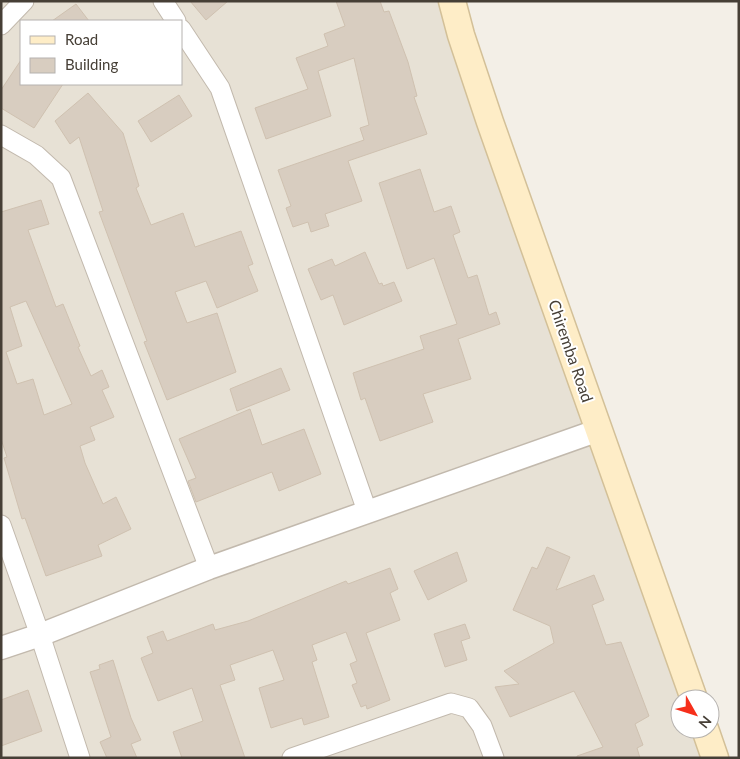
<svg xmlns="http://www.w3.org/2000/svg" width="740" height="759" font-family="Lato,sans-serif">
  <rect width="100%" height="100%" fill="#f3efe7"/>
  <path fill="#e7e1d5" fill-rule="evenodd" d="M1,1H458L709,699H680V729H710V703L730,758H1ZM21,21H181V84H21Z"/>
  <path fill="#d8cdc0" stroke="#cfc1b0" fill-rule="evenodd" d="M190,1H228L206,20Z
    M336,1H380L384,12L389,11L408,62L417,96L414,97L427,134L348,161L362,201L325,214L329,226L311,232L308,222L293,227L286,208L291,206L278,170L364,140L360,128L369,125L354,58L318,71L331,116L266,139L255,108L308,89L296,58L328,46L324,34L345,26Z
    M76,4L89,21H52Z
    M21,60V84H63L34,128L1,108V90Z
    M88,93L123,133L139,186L136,188L151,225L183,213L195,247L241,231L253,264L248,266L258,291L217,308L206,281L175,292L187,323L217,313L236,372L167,400L144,342L147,341L99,212L103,211L79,137L70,144L55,121Z
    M179,95L192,116L151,142L138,121Z
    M420,169L434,212L451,206L460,232L453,235L468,278L477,275L489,315L496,312L500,324L458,339L471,379L423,394L433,422L380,441L365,398L361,400L353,373L424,349L420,336L457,324L434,258L407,269L379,183Z
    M41,200L49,224L28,230L56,307L63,304L80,346L78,347L91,376L102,370L109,387L102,390L114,417L90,427L95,440L80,446L85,463L103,504L116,497L131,529L98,545L102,556L46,576L25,518L22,519L4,458L7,457L1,439V212ZM26,301L72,404L44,415L33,379L17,384L6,352L22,346L10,307Z
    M365,252L379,284L382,283L383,286L394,282L402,301L344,325L333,295L321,300L308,269L332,259L335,266Z
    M281,368L290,390L237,411L230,389Z
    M250,409L262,445L304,429L321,474L279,491L272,472L196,502L188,481L196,478L179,439Z
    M547,547L570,557L556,590L594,575L604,600L592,605L606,645L621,642L649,716L635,724L643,745L637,748L640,758H577V756L603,747L574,691L510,717L495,687L519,684L504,671L554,643L550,626L513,610L532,567L537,569Z
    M457,552L467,581L428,600L414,571Z
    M390,568L398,589L390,593L400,620L366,633L390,700L367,709L366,705L361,707L352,685L357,683L350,664L357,661L346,632L312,645L317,660L312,662L329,717L304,725L302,718L271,728L259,688L284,680L273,650L230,665L235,680L220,685L245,758H182L173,732L203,721L192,688L158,701L141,658L153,653L147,637L163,631L167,641L213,624L215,630L248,621L346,581L348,584Z
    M465,624L470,638L461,641L467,660L445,667L434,634Z
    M113,660L131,718L141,740L131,744L137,758H107L100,742L111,737L90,672L100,669L99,665Z
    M28,690L42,731L1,746V700Z"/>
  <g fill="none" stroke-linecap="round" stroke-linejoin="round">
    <g stroke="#c2b9ad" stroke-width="21">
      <path id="minor" d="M163,1L176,21
        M1,25L24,1
        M181,29L220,88L367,511
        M1,135L36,155L61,178L209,568
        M1,525L40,635L80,758
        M292,758L451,703L469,708L482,726L494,758"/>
    </g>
    <g stroke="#c2b9ad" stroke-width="25">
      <path id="tertiary" d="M1,648L40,635L209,568L599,430"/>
    </g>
    <g stroke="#d3c098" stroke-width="29">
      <path id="secondary" d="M452,1L461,35L490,122L694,699
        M705,729L715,758"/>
    </g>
    <use href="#minor" stroke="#fff" stroke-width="19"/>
    <use href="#tertiary" stroke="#fff" stroke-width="22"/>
    <use href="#secondary" stroke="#feedc7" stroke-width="26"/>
  </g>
  <g text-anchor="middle" stroke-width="4" stroke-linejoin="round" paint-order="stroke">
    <g font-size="16" fill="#463f36" stroke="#fff">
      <text transform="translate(571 351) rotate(71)" y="6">Chiremba Road</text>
    </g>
  </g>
  <rect width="740" height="759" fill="none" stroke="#463f36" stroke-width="5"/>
  <rect x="20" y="20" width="162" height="65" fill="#ffffff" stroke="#b5b2af"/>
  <rect x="30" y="36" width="25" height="8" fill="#feedc7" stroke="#b5b2af"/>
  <text x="65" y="45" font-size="15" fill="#463f36">Road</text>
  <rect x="30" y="58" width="25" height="15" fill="#d8cdc0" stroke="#b5b2af"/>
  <text x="65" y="70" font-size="15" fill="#463f36">Building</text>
  <g transform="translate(695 714) rotate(129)"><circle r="24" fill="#ffffff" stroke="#b5b2af"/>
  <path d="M0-4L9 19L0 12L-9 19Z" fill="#f62f1b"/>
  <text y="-8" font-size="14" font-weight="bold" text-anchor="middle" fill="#463f36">N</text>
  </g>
</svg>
